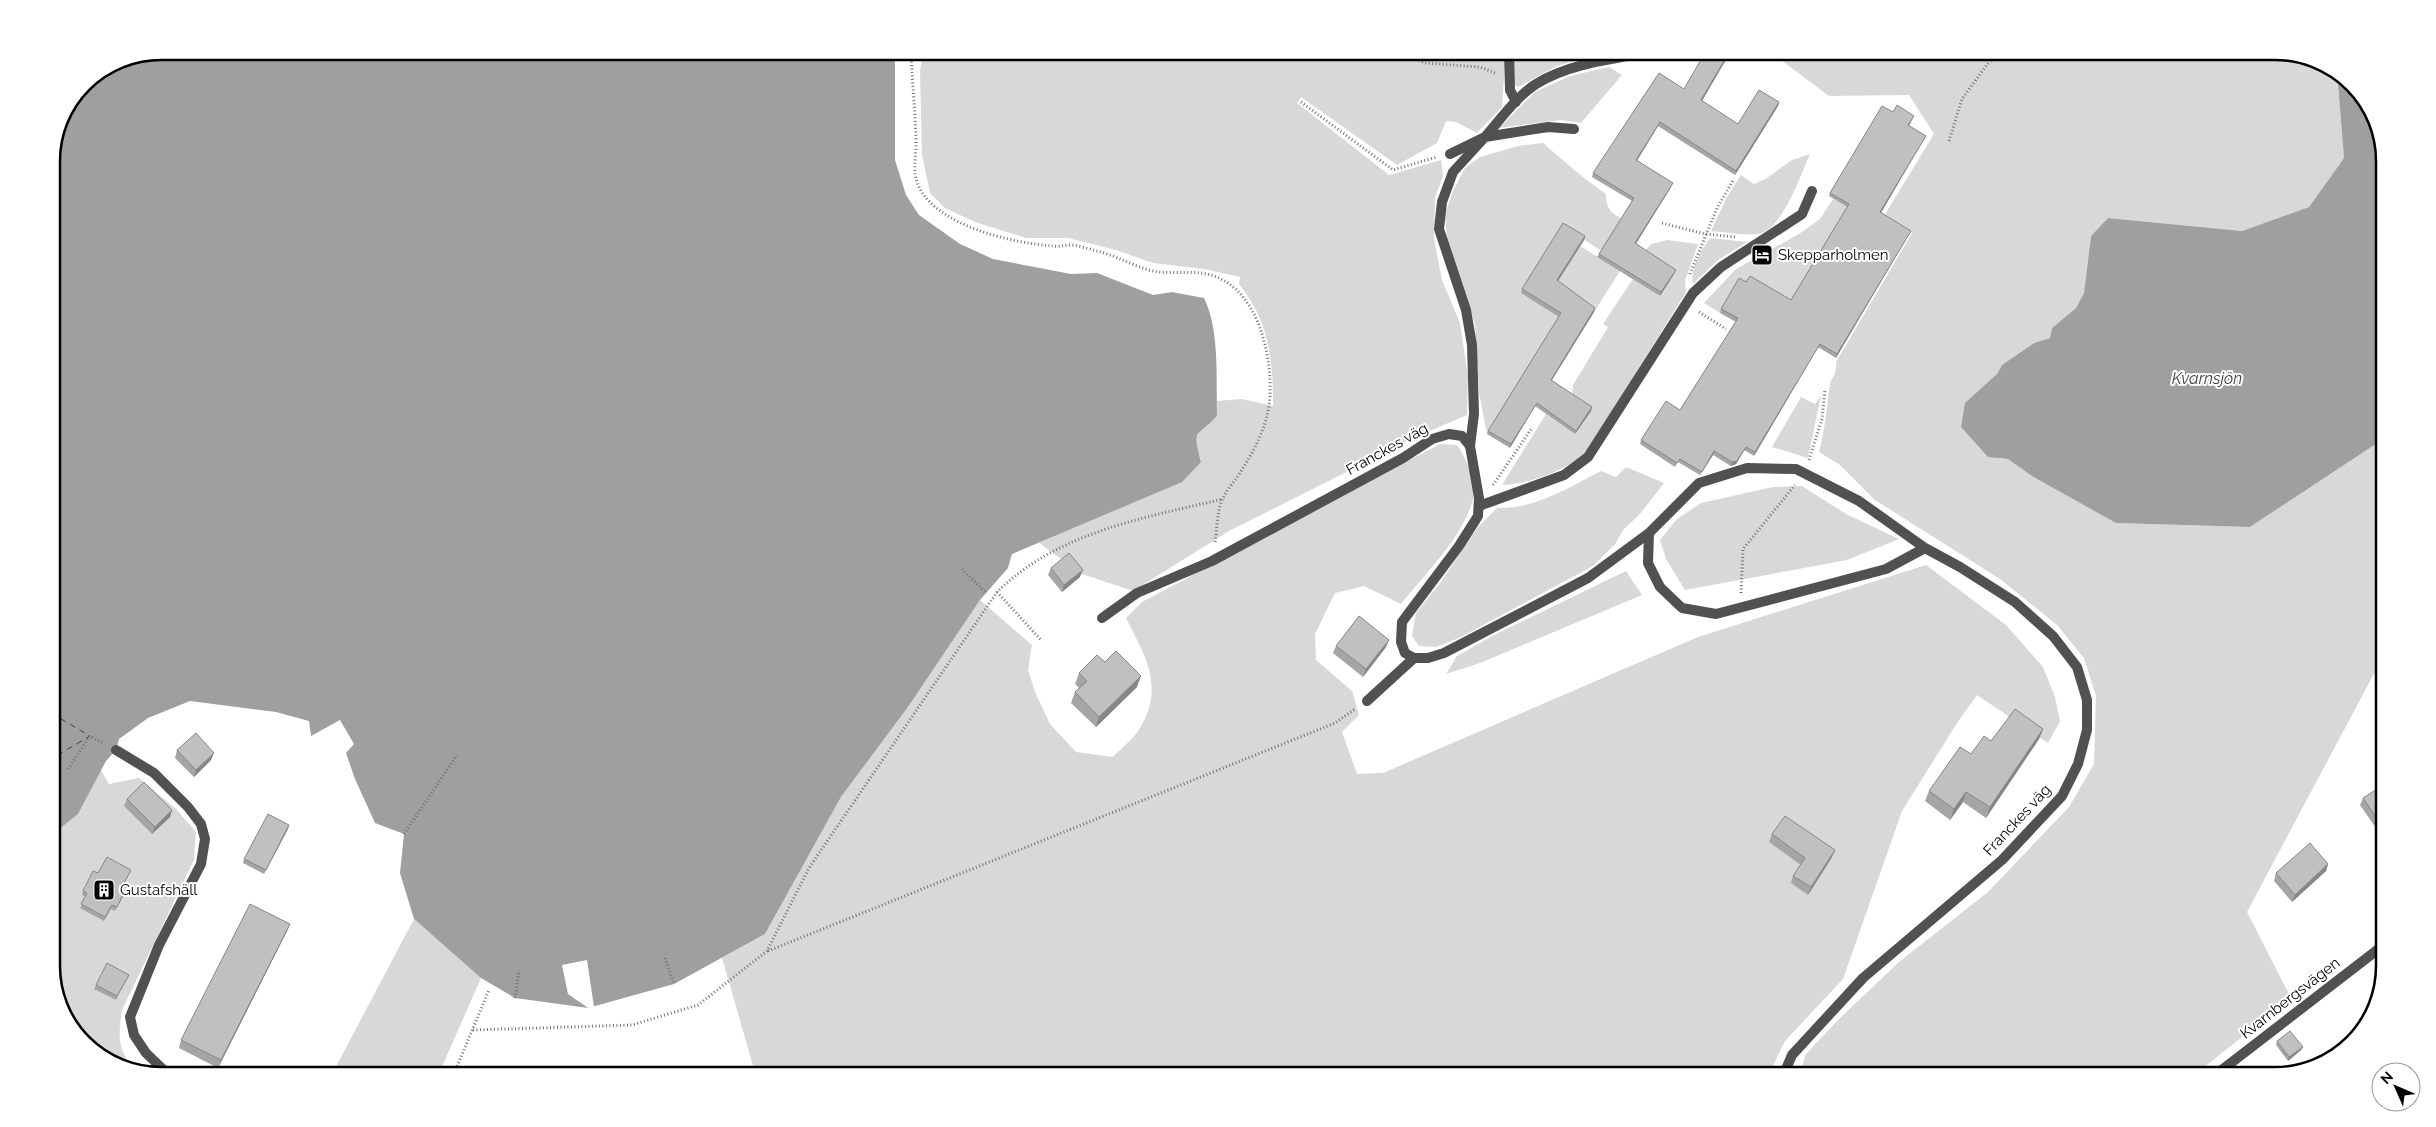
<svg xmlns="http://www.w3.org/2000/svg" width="2436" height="1127" font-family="Raleway,sans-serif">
  <rect width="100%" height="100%" fill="#fff"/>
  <path fill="#d8d8d8" d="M923,51H1506L1502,107L1477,133L1456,122L1446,121L1437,143L1397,165L1301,97L1297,103L1389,175L1441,160L1443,176L1435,198L1434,239L1442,280L1460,323L1468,377L1467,415L1420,435L1229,531L1133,591L1082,574L1039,543L1201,462C1192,427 1196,439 1217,416V401L1242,399L1273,406C1273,359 1269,321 1239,284L1240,277L1204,269L1153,263L1116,250L1068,238H1026L975,222L945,208L930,193L922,155L920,70Z
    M1514,51H1622L1588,57L1557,66L1518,87L1513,84Z
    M1769,51H2275L2317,60L2342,80L2338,84L2344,158L2309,207L2242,231L2108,218L2091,236L2084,293L2076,308L2052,328L2050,338L2034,343L2002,365L1997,374L1983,388L1972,437C1981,452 1990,459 2008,459L2116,523L2250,527L2385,438V665L2377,668L2247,912L2291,998L2193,1076H1799L1806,1054L1839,1019L1899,962L1988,892L2069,807L2094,764L2096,696L2084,658L2057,625L2000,579L1875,500L1840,465L1819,452C1825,429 1827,407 1830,384C1832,375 1837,377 1836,362L1912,233L1884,216L1934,134L1909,95L1829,96Z
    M1609,67L1622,75L1581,123L1561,120L1499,128L1535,92L1570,76Z
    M1543,143C1564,161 1584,179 1606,194C1605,206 1611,214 1622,219L1602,251L1562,226L1521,293L1560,317L1487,434L1479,393L1475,324L1447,239L1445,214L1453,191L1465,168L1480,157L1518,146Z
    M1810,154C1801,174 1782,231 1758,234C1743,236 1726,232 1711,231L1727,197L1741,175L1754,184L1767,178L1792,160Z
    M1833,199L1847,207L1790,304L1738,282L1720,313L1704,303L1736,269L1799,234L1820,219Z
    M1711,238L1747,242L1718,260L1693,284C1689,272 1702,246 1711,238Z
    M1667,240L1698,244L1685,281L1686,292L1585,454C1561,472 1532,483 1502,485L1546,414L1575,434L1590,411L1572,398L1573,385L1608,327L1603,324L1633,279L1660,296L1674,274L1643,253L1651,244Z
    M1580,246L1620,271L1594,312L1556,284Z
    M1821,396L1808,458L1772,447L1801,397L1815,404Z
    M1440,444L1457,445C1467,459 1478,485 1472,503C1461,539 1424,575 1401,604L1364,586L1335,593L1315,634L1316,660L1352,691L1359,715L1342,732L1357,774L1383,773L1698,637L1926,565L2006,625L2043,667L2055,697L2060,721L2048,743L1977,695L1957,723L1902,811L1843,979L1785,1041L1768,1076H756L722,958L765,934L841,797L908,707L980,600L1032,645L1028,670L1035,692L1050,724L1076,752L1113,757C1121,748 1134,739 1140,728C1165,686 1145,656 1126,618L1142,602Z
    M1626,467L1664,483L1640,514L1624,529L1615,544L1593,566L1459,638L1436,647L1419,646L1412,636L1416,613L1440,583L1478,527L1497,508C1536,509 1567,488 1601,471L1616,477Z
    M1802,486L1846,514L1899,539L1847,560L1685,590L1666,559L1660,540L1677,519L1701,503L1773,487Z
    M1626,571L1642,595L1480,663L1446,674L1457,656L1494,635Z
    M101,770L109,784L139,778L176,809L196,832L194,860L122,1010C118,1037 117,1050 136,1071L119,1067L70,1027L52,974V835L78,814Z
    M414,919L481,978L438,1076H331Z"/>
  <path fill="#9f9f9f" d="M161,51H895V160L906,195L919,215L960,244L993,259L1071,274L1097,273L1153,295L1172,292L1204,298C1220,330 1216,381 1217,416C1196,439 1192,427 1201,462L1182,482L1012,554L1008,568L980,600L908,707L841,797L765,934L674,984L588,1008L515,998L481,978L414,919L400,873L404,834L375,823L355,779L346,753L354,744L340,720L311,736L309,721L276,712L190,701L148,718L119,739L116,750L106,761L78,814L52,835L51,154L60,119L84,83L119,59Z
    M2343,80L2366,100L2385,154V438L2250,527L2116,523L2032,476L2008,459L1988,457L1961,427L1965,403L1997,374L2002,365L2034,343L2050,338L2052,328L2076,308L2084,293L2091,236L2108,218L2242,231L2309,207L2344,158L2338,84Z"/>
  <path fill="#fff" d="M587,960L594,1007L588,1008L568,994L562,965Z"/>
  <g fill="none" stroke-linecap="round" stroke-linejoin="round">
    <path stroke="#404040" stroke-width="1" stroke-dasharray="6 5" stroke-linecap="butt" d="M51,713L90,736L51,759"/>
    <path stroke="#737373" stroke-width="3" stroke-dasharray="1 2.5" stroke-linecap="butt" d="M911,51C912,80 915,109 916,138C917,155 911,170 919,187C938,226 1012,243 1053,246C1059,247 1065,245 1072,245C1080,246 1089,249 1097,251C1118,256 1138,269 1158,272C1176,274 1194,270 1211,275C1258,289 1272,354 1270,396C1268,427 1254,451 1238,476C1233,483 1227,490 1223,498C1217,510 1217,529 1215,543
      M1400,51L1425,63L1480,67L1495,73
      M1301,102L1393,170L1437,157
      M1949,141L1962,99L1997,51
      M1662,223L1705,234L1737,237
      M1690,274L1717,208L1734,179
      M1699,312L1726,329
      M1809,460L1822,419L1825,390
      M1493,485L1532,428
      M962,569L986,593
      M997,592L1042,641
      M1741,593L1743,549L1795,485
      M68,769L90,736L103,743
      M404,834L457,755
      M768,951L1335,723L1355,709
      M665,958L674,984
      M515,998L519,970
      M473,1030L632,1025L698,1005L767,951L809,868L997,592C1058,532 1143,518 1223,499
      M453,1076L489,990"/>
    <path stroke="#515151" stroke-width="10" d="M1509,51L1510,90L1516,102
      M1485,137C1500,120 1516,97 1536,84C1570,63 1613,59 1652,52
      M1485,137L1548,127L1574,129
      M1450,154L1485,137L1453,172L1442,202L1439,229L1466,310L1472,345L1474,414L1470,446
      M1479,506L1564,475L1588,457L1693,293L1721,267L1802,214L1812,191"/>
    <path stroke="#515151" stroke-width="10" d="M1649,533L1648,563L1660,587L1682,608L1716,614L1886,569L1925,548
      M1102,618L1137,593L1212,561L1403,458L1432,439L1449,434L1462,436L1470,446L1479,498L1478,516L1459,546L1402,622L1401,642L1405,653L1414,658
      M1367,701L1414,658H1428L1444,653L1588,578L1649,533L1699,483L1747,468L1796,469L1859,501L1925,548L1960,567L2015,602L2053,636L2077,667L2087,700V730L2078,764L2062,796L2002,860L1863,978L1792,1055L1783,1076
      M116,750L154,773L188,807L201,824L205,839L201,864L159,945L130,1017L134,1035L146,1053L170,1076
      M2214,1076L2385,944"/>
  </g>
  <path fill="#a5a5a5" d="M1706,51H1731L1702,101L1738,124L1779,102L1778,106L1735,175L1658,126L1637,160L1671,187L1636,243L1674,274L1660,296L1597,257L1599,254L1632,201L1592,177L1593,173L1684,89Z
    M1893,112L1914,116L1909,126L1926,136L1924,139L1881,213L1909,234L1836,358L1818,347L1754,456L1744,450L1736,464L1731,466L1713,455L1700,475L1678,462L1675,467L1640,444L1641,440L1680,410L1736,322L1720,313L1721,309L1746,282L1791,300L1847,207L1829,196L1830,193Z
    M1585,236L1584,240L1558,281L1594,312L1552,380L1591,411L1575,434L1535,406L1510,448L1487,434L1488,431L1559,317L1521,293L1522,289Z
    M1051,568L1080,577L1062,592L1048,575Z
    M1336,646L1386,647L1363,677L1333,653Z
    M1105,662L1137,687L1096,727L1071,703L1075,692L1079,688L1075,684L1079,673Z
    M2043,729L2039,739L1986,818L1963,802L1950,820L1925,801L1929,791L1971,754L1991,741Z
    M177,750L211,760L194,777L175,758Z
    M2363,798L2385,822L2376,828L2360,805Z
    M127,799L172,810L170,817L152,834L124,806Z
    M288,829L264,874L243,863L244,859Z
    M1772,834L1832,857L1808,895L1791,883L1793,876L1801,865L1769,842Z
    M2328,864L2326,871L2292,902L2274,881L2276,873Z
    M98,873L129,874L123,885L126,891L115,911L111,909L104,921L80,908L86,897L82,895L83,891Z
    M290,924L287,931L218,1068L179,1048L181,1040Z
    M127,978L116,1000L94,989L96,985Z
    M2277,1041L2303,1047L2301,1050L2288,1061L2276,1045Z"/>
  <path fill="#868686" d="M1730,51H1731L1700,104L1701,100Z
    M1779,102L1778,106L1735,175L1736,171Z
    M1660,122L1658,126L1635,164L1636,160Z
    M1926,136L1924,139L1879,216L1880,212Z
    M1673,183L1671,187L1634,247L1635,243Z
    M1911,231L1909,234L1836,358L1837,354Z
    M1585,236L1584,240L1556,284L1557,280Z
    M1676,270L1674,274L1660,296L1661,292Z
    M1595,308L1594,312L1550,383L1551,380Z
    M1820,344L1818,347L1754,456L1755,452Z
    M1537,403L1535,406L1510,448L1511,444Z
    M1592,407L1591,411L1575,434L1576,431Z
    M1746,447L1736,464L1731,466L1732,462Z
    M1714,451L1713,455L1700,475L1702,472Z
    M1083,570L1080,577L1062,592L1064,585Z
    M1389,640L1386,647L1363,677L1366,669Z
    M1141,676L1137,687L1096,727L1099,717Z
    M2043,729L2039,739L1986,818L1990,807Z
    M214,753L211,760L194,777L196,770Z
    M1966,792L1963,802L1950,820L1954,809Z
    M172,810L170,817L152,834L155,827Z
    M2385,816V822L2376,828L2378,820Z
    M289,825L288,829L264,874L266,870Z
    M1835,850L1832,857L1808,895L1811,887Z
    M2328,864L2326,871L2292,902L2295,895Z
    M290,924L287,931L218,1068L221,1060Z
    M2303,1047L2301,1050L2288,1061L2289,1057Z"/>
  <path fill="#c0c0c0" stroke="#868686" d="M1706,51H1730L1701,100L1738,124L1759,90L1779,102L1736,171L1660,122L1636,160L1673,183L1635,243L1676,270L1661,292L1599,254L1634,198L1593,173L1659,73L1684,89Z
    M1897,105L1914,116L1908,125L1926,136L1880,212L1911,231L1837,354L1820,344L1755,452L1746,447L1737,461L1732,462L1714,451L1702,472L1680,459L1677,463L1641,440L1666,401L1680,410L1738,318L1721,309L1739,278L1746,282L1750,276L1791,300L1849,204L1830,193L1882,106L1893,112Z
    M1563,223L1585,236L1557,280L1595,308L1551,380L1592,407L1576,431L1537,403L1511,444L1488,431L1561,313L1522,289Z
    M1069,553L1083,570L1064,585L1051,568Z
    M1359,616L1389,640L1366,669L1336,646Z
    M1116,651L1141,676L1099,717L1075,692L1087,681L1079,673L1097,655L1105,662Z
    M2015,709L2043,729L1990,807L1966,792L1954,809L1929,791L1960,747L1971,754L1984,736L1991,741Z
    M196,733L214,753L196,770L177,750Z
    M144,782L172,810L155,827L127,799Z
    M2385,784V816L2378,820L2363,798Z
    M268,814L289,825L266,870L244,859Z
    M1785,816L1835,850L1811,887L1793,876L1805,858L1772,834Z
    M2310,843L2328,864L2295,895L2276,873Z
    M107,857L131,870L123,885L127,887L117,907L112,905L105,917L81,904L87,893L83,891L93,871L98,873Z
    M250,904L290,924L221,1060L181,1040Z
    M107,963L129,975L117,996L96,985Z
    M2290,1031L2303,1047L2289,1057L2277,1041Z
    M627,1070L629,1076H607Z"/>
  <defs>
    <g id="hotel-square" transform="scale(1.125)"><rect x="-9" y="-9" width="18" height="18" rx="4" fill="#000" stroke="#fff"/><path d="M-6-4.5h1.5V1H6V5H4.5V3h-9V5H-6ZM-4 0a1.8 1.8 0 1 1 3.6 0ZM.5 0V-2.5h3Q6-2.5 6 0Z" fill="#fff"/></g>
    <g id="building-square" transform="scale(1.125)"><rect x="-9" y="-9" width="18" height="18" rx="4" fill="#000" stroke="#fff"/><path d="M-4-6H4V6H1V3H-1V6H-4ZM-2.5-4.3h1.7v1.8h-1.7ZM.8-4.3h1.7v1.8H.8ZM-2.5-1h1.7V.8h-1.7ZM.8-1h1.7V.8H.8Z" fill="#fff"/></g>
  </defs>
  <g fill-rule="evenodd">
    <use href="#hotel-square" x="1762" y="255"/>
    <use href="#building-square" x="104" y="890"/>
  </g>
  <g text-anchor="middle" stroke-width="4" stroke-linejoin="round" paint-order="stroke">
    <g font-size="15" fill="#000" stroke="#fff" text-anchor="start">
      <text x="1778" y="260">Skepparholmen</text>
      <text x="120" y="895">Gustafshäll</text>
    </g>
    <g font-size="15" fill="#000" stroke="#fff">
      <text transform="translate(1387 449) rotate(-29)" y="5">Franckes väg</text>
      <text transform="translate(2017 820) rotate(-47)" y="5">Franckes väg</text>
      <text transform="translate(2290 998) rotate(-38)" y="5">Kvarnbergsvägen</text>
    </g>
    <g font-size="16" font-style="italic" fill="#404040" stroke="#fff">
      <text x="2207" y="384">Kvarnsjön</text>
    </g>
  </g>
  <path d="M0 0H2436V1127H0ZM161 60H2275A101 101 0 0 1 2376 161V966A101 101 0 0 1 2275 1067H161A101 101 0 0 1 60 966V161A101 101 0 0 1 161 60Z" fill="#fff" fill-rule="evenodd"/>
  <path fill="none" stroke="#000" stroke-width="2.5" d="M161 60H2275A101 101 0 0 1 2376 161V966A101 101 0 0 1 2275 1067H161A101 101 0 0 1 60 966V161A101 101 0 0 1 161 60Z"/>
  <g transform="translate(2396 1087) rotate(315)"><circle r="24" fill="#ffffff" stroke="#999999"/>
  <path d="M0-4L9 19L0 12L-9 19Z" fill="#000000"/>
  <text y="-8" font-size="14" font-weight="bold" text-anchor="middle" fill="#000000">N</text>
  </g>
</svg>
